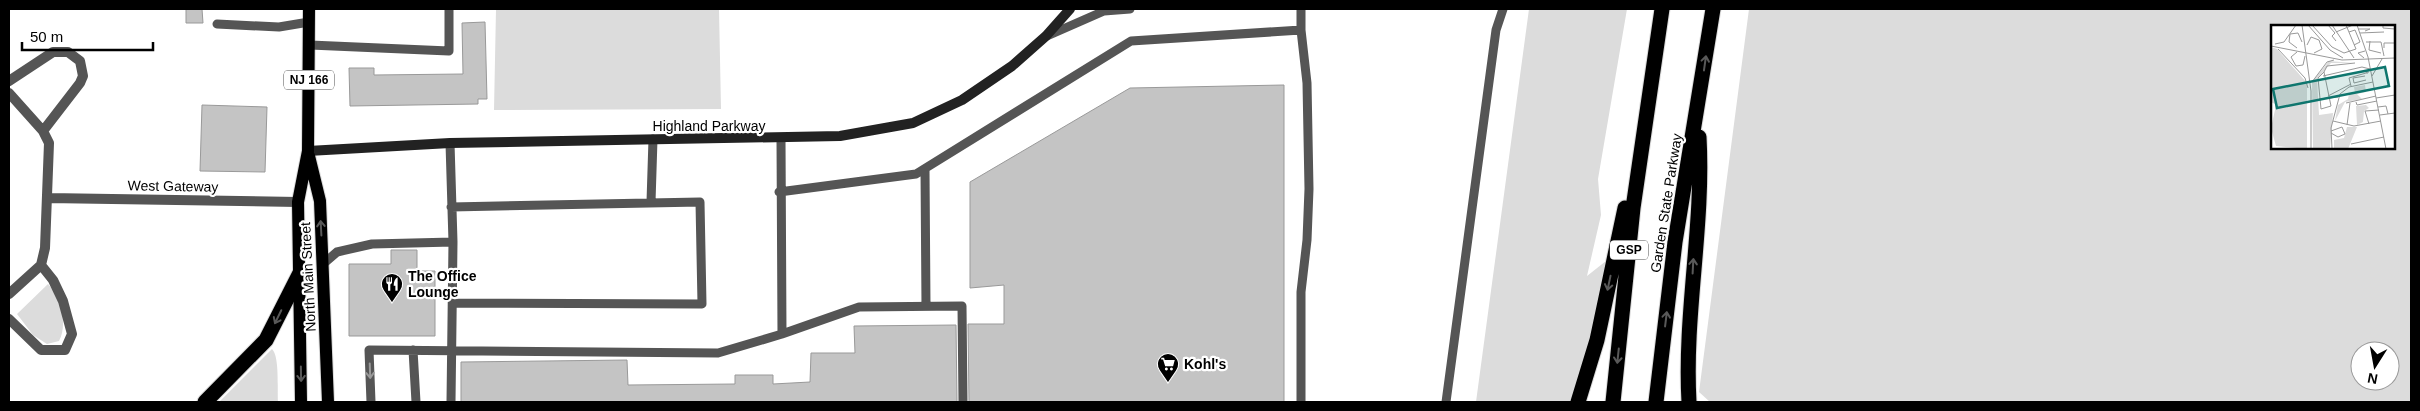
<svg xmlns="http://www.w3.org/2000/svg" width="2420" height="411" font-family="Arial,sans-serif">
  <rect width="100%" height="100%" fill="#fff"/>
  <path fill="#dcdcdc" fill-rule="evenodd" d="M496,9H719L721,109L494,110Z
    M1529,9H1627L1598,179L1601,215L1587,276L1606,261L1594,324L1570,402H1476Z
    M1749,9H2411V402H1710L1699,392ZM2272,26H2394V148H2272ZM2360,351H2390V381H2360Z
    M48,284C61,297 68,325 59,341L47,344L33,335L17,314Z
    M272,349C280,357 277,390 278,402H219Z"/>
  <path fill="#c4c4c4" stroke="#999" d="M186,9H202L203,23H186Z
    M485,22L487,99H478V104L350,106L349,68H374V75L463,74L462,23Z
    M1284,85V402H969L968,324H1004V285L970,288V182L1130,88Z
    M202,105L267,107L265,172L200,171Z
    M391,250H417V271H435V336H349V264H391Z
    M956,325L957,402H461V362L627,360L628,385L735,384V375H773V384L810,382L811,353H855L854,326Z"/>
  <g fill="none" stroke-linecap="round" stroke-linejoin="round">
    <g stroke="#dbdbdb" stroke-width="14">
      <path id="primary" d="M309,156L320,201L328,402
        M301,402L298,202L308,151L309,9"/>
    </g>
    <g stroke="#dbdbdb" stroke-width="17">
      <path id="highway" d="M205,402L266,340L300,273
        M1578,402L1597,340L1625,208
        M1613,402L1633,208L1662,9
        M1656,402L1675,242L1713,9
        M1689,402C1684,313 1704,226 1699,137"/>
    </g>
    <path stroke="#555" stroke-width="9" d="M217,24L279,27L309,22
      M1047,36L1104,11L1130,9
      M310,45L449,51V9
      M450,143L453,242L451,402
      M925,169L926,306
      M779,192L916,174L1131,41L1301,30
      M651,202L653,139
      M451,207L700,202L702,304L453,303
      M323,264L337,252L372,244L453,242
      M782,334L859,307L962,306L963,402
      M413,350L416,402
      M371,402L369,350L718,353L782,334L781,139
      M1301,402V292L1307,240L1309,189L1307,83L1301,30V9
      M1446,402L1496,30L1503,9"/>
    <path stroke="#555" stroke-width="10" d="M9,81L53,52H68L80,61L83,76L80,83L43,131
      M9,93L43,131L49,143L45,248L41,265L9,294
      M48,198L298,202
      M9,319L41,350H65L72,334L63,301L53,280L41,265"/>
    <path stroke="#222" stroke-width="10" d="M308,151L450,143L840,136L913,123L962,100L1012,66L1046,36L1070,9"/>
    <use href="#primary" stroke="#000" stroke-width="12"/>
    <use href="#highway" stroke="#000" stroke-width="15"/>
  </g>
  <defs><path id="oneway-shaft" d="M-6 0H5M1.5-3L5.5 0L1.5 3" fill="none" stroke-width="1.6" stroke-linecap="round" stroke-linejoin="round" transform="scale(1.25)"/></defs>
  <g stroke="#595959">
    <use href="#oneway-shaft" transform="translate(1705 63) rotate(-82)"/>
    <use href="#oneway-shaft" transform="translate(321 228) rotate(-93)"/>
    <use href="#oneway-shaft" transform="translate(1693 266) rotate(-87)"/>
    <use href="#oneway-shaft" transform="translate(1609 283) rotate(102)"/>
    <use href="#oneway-shaft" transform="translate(278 317) rotate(116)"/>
    <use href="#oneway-shaft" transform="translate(1666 319) rotate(-83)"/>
    <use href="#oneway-shaft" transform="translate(1618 356) rotate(96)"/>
    <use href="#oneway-shaft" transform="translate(301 374) rotate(89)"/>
  </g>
  <use stroke="#999" href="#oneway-shaft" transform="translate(370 371) rotate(88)"/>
  <defs>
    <g id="restaurant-pin" transform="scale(1.125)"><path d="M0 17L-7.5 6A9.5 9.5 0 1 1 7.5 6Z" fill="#000" stroke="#fff"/><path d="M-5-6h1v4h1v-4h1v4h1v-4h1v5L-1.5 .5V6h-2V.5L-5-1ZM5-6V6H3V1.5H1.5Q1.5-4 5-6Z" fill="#fff"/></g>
    <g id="supermarket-pin" transform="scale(1.125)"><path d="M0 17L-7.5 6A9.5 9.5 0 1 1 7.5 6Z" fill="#000" stroke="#fff"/><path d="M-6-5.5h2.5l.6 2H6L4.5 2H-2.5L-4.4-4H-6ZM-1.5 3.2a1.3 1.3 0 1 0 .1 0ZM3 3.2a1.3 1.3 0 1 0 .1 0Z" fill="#fff"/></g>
  </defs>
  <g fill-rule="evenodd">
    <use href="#restaurant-pin" x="392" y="284"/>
    <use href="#supermarket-pin" x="1168" y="364"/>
  </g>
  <g text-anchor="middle" stroke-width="4.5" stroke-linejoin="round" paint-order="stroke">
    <g fill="#fff" stroke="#4c4c4c" stroke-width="1">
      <rect x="284" y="70.5" width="50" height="19" rx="4"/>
      <rect x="1610" y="240.5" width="38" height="19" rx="4"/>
    </g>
    <g font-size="12" font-weight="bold" fill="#000">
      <text x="309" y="84">NJ 166</text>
      <text x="1629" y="254">GSP</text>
    </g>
    <g font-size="14" fill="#000" stroke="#fff">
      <text x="709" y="131">Highland Parkway</text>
      <text transform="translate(173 186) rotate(1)" y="5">West Gateway</text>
      <text transform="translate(1666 203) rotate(-81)" y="5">Garden State Parkway</text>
      <text transform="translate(308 277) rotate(-93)" y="5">North Main Street</text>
    </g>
    <g font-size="14" font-weight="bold" fill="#000" stroke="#fff" text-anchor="start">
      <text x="408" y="281">The Office<tspan x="408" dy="16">Lounge</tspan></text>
      <text x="1184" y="369">Kohl's</text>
    </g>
  </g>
  <g transform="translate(2271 25)">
    <rect width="124" height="124" fill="#fff"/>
    <path d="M0,22L6,24L36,58V124L5,121L0,103L4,85V79L0,77ZM58,36L82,38H60L46,54L48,90L62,88L59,124H42L41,57ZM94,60L95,67L86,69L91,74L74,77L64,96L67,80L77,74L78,69L84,68L83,62ZM95,80L98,83L93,86L92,97L86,100L85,81ZM76,102H86L77,124H63V115L73,113Z" fill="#dcdcdc"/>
    <path fill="none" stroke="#999" stroke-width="1" d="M31,0L40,66V124M37,0L59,25L72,33M41,0L61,22L73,28L85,24L75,0M57,0L64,8L61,11L65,16M61,0L83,33M86,0L97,32L115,124M112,0V3L124,4M87,4H99L94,6M65,7L82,0M78,7L84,5L89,17L83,20M89,8L113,7M99,16L98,25L110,28M95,17H110L113,31M4,19L13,17L25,0M36,20L40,12L48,15L51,24L43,28M0,21L71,35L124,33M26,23L18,17L19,9L27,8L31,17M113,23V18H124M7,24L34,53L37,63M26,27L20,32L25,41L32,40L34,31M93,33L87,28L94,26M53,47L47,53L50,84L60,81L53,47L56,41L84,38M52,51L91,42L99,44M94,51L82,53L83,58L95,55M101,51L111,34M41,57L56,37L63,35M80,61L78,53L95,48L97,45V48H95M57,71L80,59M105,73L124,70M48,74L67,72M85,77L86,80L106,76M75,78L105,71M107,82L115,81L117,89M109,90L124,88M62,96L83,101L110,96M98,99L94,86L108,85M76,100L79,78M60,106L71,102L74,109L67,112L60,108M80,119L113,112M61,124L60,103L69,69L78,62L102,57"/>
    <path fill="#0f766e" fill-opacity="0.15" stroke="#0f766e" stroke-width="2.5" d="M114,42L118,61L6,83L2,64Z"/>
    <rect width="124" height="124" fill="none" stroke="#000" stroke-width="2.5"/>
  </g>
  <rect width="2420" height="411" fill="none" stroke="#000000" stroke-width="20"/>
  <g transform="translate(2375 366) rotate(191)"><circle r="24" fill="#ffffff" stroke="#999999"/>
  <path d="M0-4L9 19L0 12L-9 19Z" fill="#000000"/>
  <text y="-8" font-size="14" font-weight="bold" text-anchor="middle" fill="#000000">N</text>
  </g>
  <path d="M22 42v8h131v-8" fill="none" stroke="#000000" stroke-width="2.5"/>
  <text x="30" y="42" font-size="15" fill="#000000" stroke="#ffffff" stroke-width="4" paint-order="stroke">50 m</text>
</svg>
